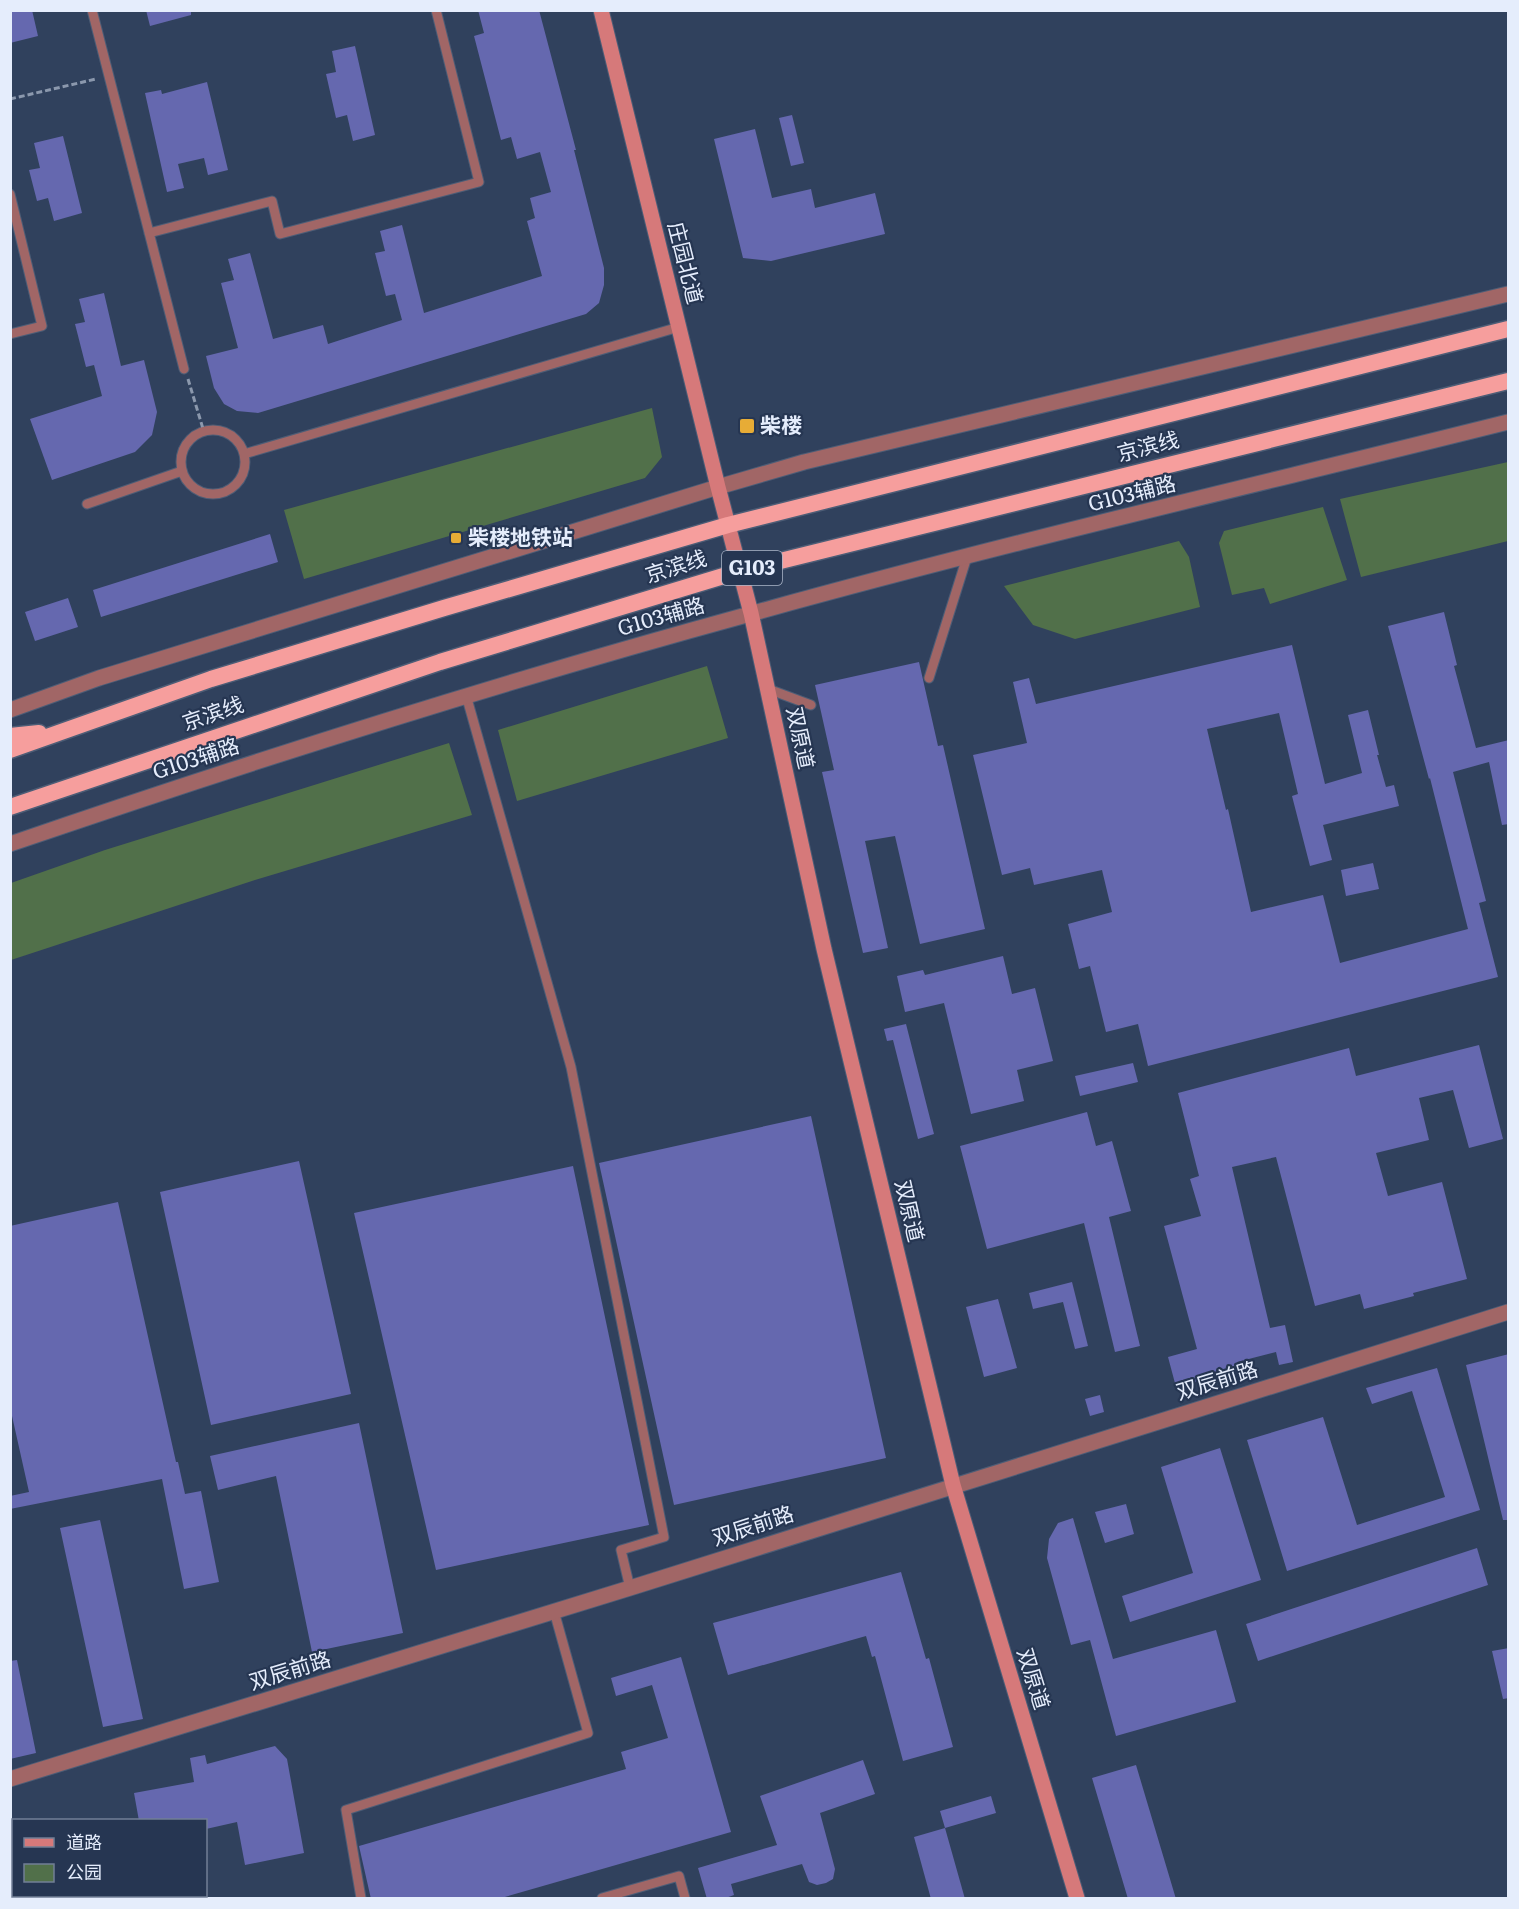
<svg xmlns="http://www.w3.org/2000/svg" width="1519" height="1909" font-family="Literata,'Noto Sans SC',serif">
  <rect width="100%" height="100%" fill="#30415d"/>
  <path fill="#51704a" d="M652,408L662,457L645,478L304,579L284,510Z
    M1508,462V541L1361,577L1340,499Z
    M1323,507L1347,580L1270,604L1264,588L1232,595L1219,543L1224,531Z
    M1179,541L1189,557L1200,607L1075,639L1033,625L1004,586Z
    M707,666L728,738L517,801L498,730Z
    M449,743L472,815L255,880L11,960V883L105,850Z"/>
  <path fill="#6568af" d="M10,10H32L38,36L10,43Z
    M146,10H191V15L150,26Z
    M478,10H539L576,150H574L604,268V285L599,303L586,314L258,413L237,411L224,404L214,388L206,356L238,348L221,283L234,280L228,259L250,253L273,339L323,325L328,344L402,320L395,294L386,296L375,253L385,251L380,231L402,225L424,313L542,276L527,221L535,218L530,198L551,192L540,152L517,159L511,137L501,140L474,36L484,33Z
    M355,46L375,135L353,141L347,115L336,118L326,74L336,72L332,51Z
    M207,82L228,170L208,175L204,158L178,164L184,188L167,192L145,93L161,90L162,94Z
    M792,115L804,163L791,166L779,118Z
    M755,129L772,198L811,189L815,208L875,193L885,234L771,261L743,258L714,139Z
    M63,136L82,213L54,221L48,198L37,201L29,170L40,168L34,143Z
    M104,293L121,366L144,360L157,412L152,435L135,452L52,480L30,419L102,396L94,365L86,367L75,324L85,322L79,299Z
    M270,534L278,562L101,617L93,590Z
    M68,598L78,627L35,641L25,612Z
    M1444,612L1457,665L1454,666L1476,748L1509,740V824L1502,825L1489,762L1453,772L1486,901L1479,903L1498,977L1148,1066L1138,1024L1106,1032L1090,966L1079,969L1068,924L1112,912L1102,870L1034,885L1030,868L1002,875L973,755L1027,743L1013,682L1029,678L1036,704L1292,645L1325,784L1362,773L1348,715L1368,710L1379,755H1377L1386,787L1394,785L1399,806L1323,825L1332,860L1310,866L1292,796L1298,794L1279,713L1207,729L1226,810L1228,809L1251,912L1323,895L1340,963L1468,929L1430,778L1429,779L1388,626Z
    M919,662L938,746L943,745L985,929L920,944L895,836L865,841L888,948L863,953L822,772L834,770L815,685Z
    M1373,863L1379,889L1346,896L1341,870Z
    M1003,956L1012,994L1035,988L1053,1061L1017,1070L1024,1101L971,1114L944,1003L905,1012L897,976L923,970L925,975Z
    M906,1024L934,1134L918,1139L893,1040L887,1041L884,1029Z
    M1479,1045L1503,1139L1469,1148L1453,1090L1419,1098L1429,1140L1376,1153L1388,1196L1442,1182L1467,1279L1413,1293L1414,1296L1364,1309L1360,1294L1315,1306L1276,1157L1232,1167L1270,1328L1285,1325L1293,1362L1279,1365L1276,1352L1237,1362L1240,1370L1176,1387L1168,1357L1197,1349L1164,1226L1201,1216L1190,1179L1199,1176L1178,1093L1349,1048L1356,1076Z
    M1133,1063L1138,1082L1080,1096L1075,1076Z
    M1087,1112L1096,1146L1112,1141L1131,1211L1109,1217L1140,1346L1115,1352L1084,1223L987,1249L960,1146Z
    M811,1116L886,1458L674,1505L599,1163Z
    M299,1161L351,1394L211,1425L160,1192Z
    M573,1166L649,1525L436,1570L354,1213Z
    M118,1202L176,1462H178L185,1494L201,1491L219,1582L184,1589L162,1479L10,1509V1496L29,1492L10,1407V1226Z
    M1072,1282L1088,1346L1075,1349L1063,1302L1033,1309L1029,1293Z
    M998,1299L1017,1368L984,1377L966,1307Z
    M1509,1354V1520H1503L1466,1365Z
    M1437,1368L1480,1510L1287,1571L1247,1440L1323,1417L1357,1525L1445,1497L1412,1391L1372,1404L1366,1388Z
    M1100,1395L1104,1412L1090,1416L1085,1399Z
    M359,1423L403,1633L312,1652L276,1476L218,1490L210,1456Z
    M1220,1448L1261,1580L1130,1622L1122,1596L1193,1573L1161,1467Z
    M1126,1504L1134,1534L1105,1543L1095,1512Z
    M1073,1518L1113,1659L1216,1630L1236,1702L1116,1736L1090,1640L1071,1645L1047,1558L1049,1539L1058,1523Z
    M100,1520L143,1719L103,1727L60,1528Z
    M1477,1548L1488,1585L1258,1661L1246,1624Z
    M901,1572L926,1659L929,1658L953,1747L903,1761L875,1656L872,1657L866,1636L728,1675L713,1623Z
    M1509,1648V1698L1503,1699L1492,1651Z
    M681,1657L731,1832L498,1899H371L359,1846L626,1769L621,1752L668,1738L652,1685L616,1696L611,1678Z
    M17,1660L36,1753L10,1759V1661Z
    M275,1746L287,1759L304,1853L245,1865L237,1822L206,1829V1821H139L134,1793L194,1782L190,1758L205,1755L207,1764Z
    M863,1760L875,1794L820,1813L835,1869L833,1879L826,1883L817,1885L809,1882L802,1864L731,1884L734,1895L723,1899H707L698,1868L777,1845L760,1796Z
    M1136,1765L1176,1899H1128L1092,1778Z
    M991,1796L996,1813L945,1828L940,1811Z
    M945,1828L965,1899H931L914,1837Z"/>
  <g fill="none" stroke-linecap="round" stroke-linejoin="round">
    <g stroke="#4d5d76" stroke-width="11">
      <path id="service" d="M92,10L184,369
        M10,194L42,326L10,334
        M149,233L272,201L280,234L479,182L436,10
        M181 462a32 32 0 1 1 64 0a32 32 0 1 1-64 0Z
        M244,454L679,327
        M87,504L182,471
        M929,678L967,557
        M768,689L811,705
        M466,695L571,1067L664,1537L621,1550L630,1588
        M361,1898L346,1810L588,1733L554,1611
        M602,1898L679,1876L685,1898"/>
    </g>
    <g stroke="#4d5d76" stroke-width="17">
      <path id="minor" d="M10,1779L630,1588L1508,1312"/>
    </g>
    <g stroke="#4d5d76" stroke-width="17">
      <path id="tertiary" d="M10,710L99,678L718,487L804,462L1508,294
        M10,844C255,760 501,682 750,614C1001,544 1256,485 1508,422"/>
    </g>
    <g stroke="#4d5d76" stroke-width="17">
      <path id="secondary" d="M601,10L718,487L751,613L824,949L953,1485L1077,1898"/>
    </g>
    <g stroke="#4d5d76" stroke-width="19">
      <path id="trunk" d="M10,736L39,733
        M10,750L211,679L444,608L728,525L1508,329
        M10,807L440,662L740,571L1508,381"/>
    </g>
    <path stroke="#8b98ad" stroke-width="3" stroke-dasharray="6 3" stroke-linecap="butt" d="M10,99L96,79
      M188,379L204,432"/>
    <use href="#service" stroke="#a16666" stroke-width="9"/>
    <use href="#minor" stroke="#a16666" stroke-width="15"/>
    <use href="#tertiary" stroke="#a16666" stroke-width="15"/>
    <use href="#secondary" stroke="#d6797a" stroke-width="15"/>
    <use href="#trunk" stroke="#f69e9d" stroke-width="16"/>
  </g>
  <g fill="#e7ac36" stroke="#263652" stroke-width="2">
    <rect x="739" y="418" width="16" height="16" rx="3"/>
    <rect x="450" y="532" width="12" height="12" rx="3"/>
  </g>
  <g text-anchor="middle" stroke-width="4.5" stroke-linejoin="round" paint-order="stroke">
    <rect fill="#263652" stroke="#acb6c9" stroke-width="1.5" x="722" y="551" width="60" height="34" rx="4.5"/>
    <g font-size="20" font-weight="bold" fill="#e5edfc">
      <text x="752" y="575">G103</text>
    </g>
    <g font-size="21" fill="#e5edfc" stroke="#263652">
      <text transform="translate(685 263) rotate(76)" y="7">庄园北道</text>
      <text transform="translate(1148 447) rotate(-14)" y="7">京滨线</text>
      <text transform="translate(1132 494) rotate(-14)" y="7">G103辅路</text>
      <text transform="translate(676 567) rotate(-17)" y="7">京滨线</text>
      <text transform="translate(661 617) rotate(-16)" y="7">G103辅路</text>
      <text transform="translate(213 714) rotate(-19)" y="7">京滨线</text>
      <text transform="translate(800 738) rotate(78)" y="7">双原道</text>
      <text transform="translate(196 759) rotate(-18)" y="7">G103辅路</text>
      <text transform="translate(909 1211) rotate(77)" y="7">双原道</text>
      <text transform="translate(1217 1381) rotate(-17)" y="7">双辰前路</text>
      <text transform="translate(753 1526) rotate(-18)" y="7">双辰前路</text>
      <text transform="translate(290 1671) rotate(-17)" y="7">双辰前路</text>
      <text transform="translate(1033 1679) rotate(73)" y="7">双原道</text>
    </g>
    <g font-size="21" font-weight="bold" fill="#e5edfc" stroke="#263652" text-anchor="start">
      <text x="760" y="433">柴楼</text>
      <text x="468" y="545">柴楼地铁站</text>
    </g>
  </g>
  <rect width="1519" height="1909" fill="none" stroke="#e5edfc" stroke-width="24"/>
  <rect x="12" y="1819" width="195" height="78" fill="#263652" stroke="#727f96" stroke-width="1.5"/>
  <rect x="24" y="1838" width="30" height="9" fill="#d6797a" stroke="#727f96" stroke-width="1.5"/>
  <text x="66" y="1849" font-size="18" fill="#e5edfc">道路</text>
  <rect x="24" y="1864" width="30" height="18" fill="#51704a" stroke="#727f96" stroke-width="1.5"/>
  <text x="66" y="1879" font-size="18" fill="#e5edfc">公园</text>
</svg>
